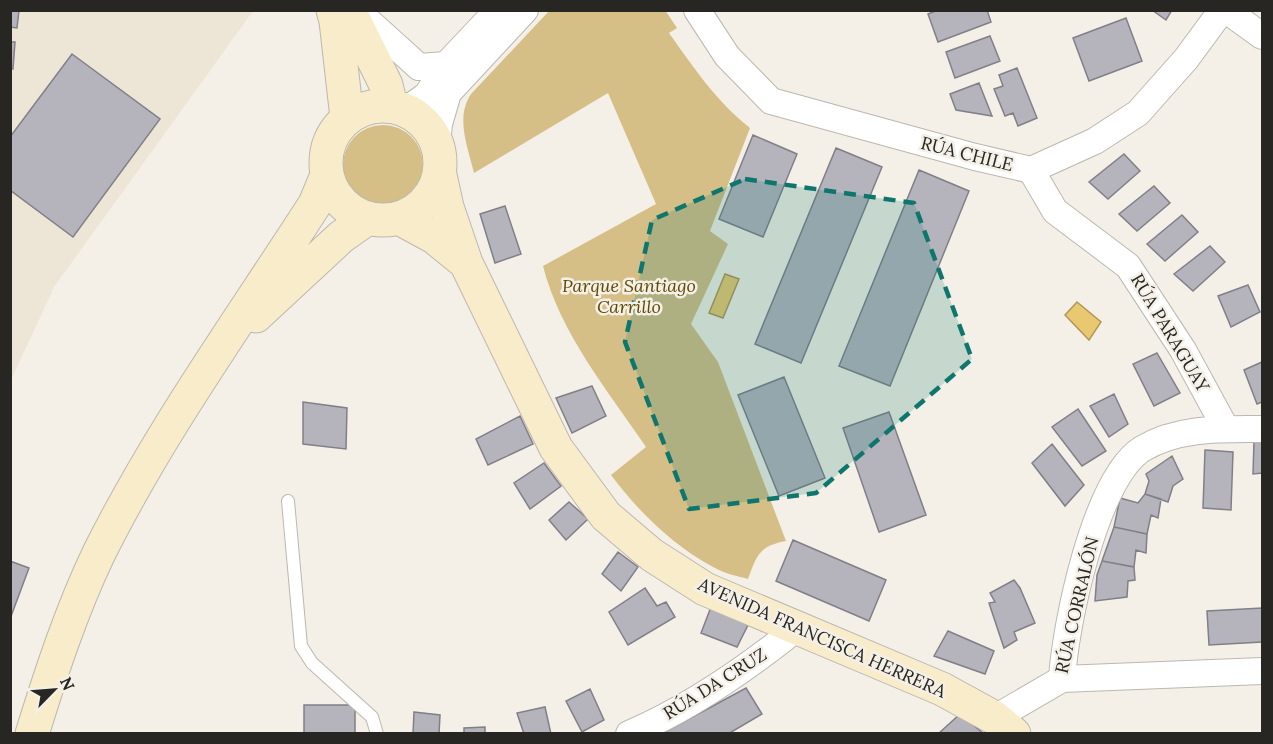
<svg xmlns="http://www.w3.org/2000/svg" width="1273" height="744" font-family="Lora,serif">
  <rect width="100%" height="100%" fill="#f4f0e7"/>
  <path fill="#ede6d6" d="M11,11H253L54,287L11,380Z"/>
  <path fill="#d6bf86" d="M665,10L677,28L669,33C694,68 716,101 750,128L710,231L728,244L691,324L718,362L786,541C759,546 757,555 748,579C737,576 723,573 713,567C672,545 638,511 611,475L646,447C608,391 560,333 543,266L656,204L608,93L474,173C468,147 455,118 471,94L549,11Z
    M343 165a40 40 0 1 1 80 0a40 40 0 1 1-80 0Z"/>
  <path fill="#eac872" stroke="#b0975a" stroke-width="1.5" d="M725,274L739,279L723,318L709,313Z
    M1077,302L1101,322L1089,340L1065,315Z"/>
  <path fill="#b5b3bc" stroke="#817f88" stroke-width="1.5" d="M10,10H19L17,28L10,27Z
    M938,10H987L991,22L938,42L928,14Z
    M1152,10H1172L1166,20Z
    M1126,18L1142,61L1089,81L1073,38Z
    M990,36L1000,61L955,78L946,52Z
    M10,42H15L13,69L10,68Z
    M72,54L160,119L73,237L10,190V137Z
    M1017,68L1037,118L1018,126L1013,113L1005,116L994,89L1003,86L999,75Z
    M979,83L992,116L956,110L950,94Z
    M753,135L797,154L763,237L719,219Z
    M836,148L882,167L801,363L755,344Z
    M1124,154L1140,171L1108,199L1089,182Z
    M919,170L969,191L890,386L839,366Z
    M1154,186L1170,203L1137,231L1119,214Z
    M505,206L521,254L495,263L480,214Z
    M1182,215L1198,232L1165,261L1147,244Z
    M1210,246L1225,262L1193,291L1174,274Z
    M1248,285L1260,312L1231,327L1218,296Z
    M1157,353L1180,393L1154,406L1133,364Z
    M1262,362V402L1257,404L1244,370Z
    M784,377L825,478L779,496L738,395Z
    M592,386L606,416L572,433L556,398Z
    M1114,394L1128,424L1109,437L1090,406Z
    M303,402L347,408L346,449L303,444Z
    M1078,409L1106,451L1082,466L1052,427Z
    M889,412L926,515L879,532L843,428Z
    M520,416L533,444L488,465L476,439Z
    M1254,441H1262V473L1253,474Z
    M1052,444L1084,485L1065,506L1032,463Z
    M1205,450L1233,452L1231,510L1203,508Z
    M1172,456L1183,479L1173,486L1168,502L1145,494L1149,481L1146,474Z
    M544,463L561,486L530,509L514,483Z
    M1145,494L1161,499L1158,518L1151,515L1147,534L1114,527L1120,498L1138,503Z
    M569,502L588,519L566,540L549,520Z
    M1114,527L1147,534L1146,553L1136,550L1134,567L1102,561Z
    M793,540L886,580L869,621L776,581Z
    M618,552L638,567L621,591L602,574Z
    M10,561L29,568L10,619Z
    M1102,561L1134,567L1135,580L1128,581L1127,597L1095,601L1097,575Z
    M1014,580L1020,588L1035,623L1014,632L1017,640L1004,648L989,603L995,602L990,593Z
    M645,588L657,606L666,602L675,617L628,645L609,612Z
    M711,607L748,625L737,647L701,633Z
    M1262,608V642L1209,645L1207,611Z
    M948,631L994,651L985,674L934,656Z
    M746,688L762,714L728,734H661Z
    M590,689L604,720L582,732L566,701Z
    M304,705H355V734L304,733Z
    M545,707L551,734H524L517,713Z
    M414,712L440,715L439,734H413Z
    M960,714L984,734H938Z
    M485,727V734H464V728Z"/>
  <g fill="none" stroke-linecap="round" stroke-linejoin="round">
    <g stroke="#bbb8af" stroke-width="14">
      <path id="lane" d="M288,501L301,646L312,663L372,717L377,734"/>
    </g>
    <g stroke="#bbb8af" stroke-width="28">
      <path id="street" d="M356,10L419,67L446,65
        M697,10L727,56L771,101L975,157L1031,170L1095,141L1138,113L1186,59L1222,10
        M1226,10L1262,36
        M406,110L427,95L446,65L498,10
        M437,144L439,124L448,93L525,10
        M1031,170L1055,211L1128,266L1183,350L1226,429
        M1062,679L1262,671
        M995,718L1062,679C1065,626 1095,479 1142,449C1178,427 1222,429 1262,429
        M629,734C690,708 746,669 797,628"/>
    </g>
    <g stroke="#bbb8af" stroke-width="35">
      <path id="secondary" d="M333,10L336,21L347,118
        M349,10L386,85L391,106
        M326 163a57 57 0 1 1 114 0a57 57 0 1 1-114 0Z
        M440,175L447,207L466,263L556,448L606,516L652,555L705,589L942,689L995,718L1014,734
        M399,218L434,237L466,263
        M256,316L341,237L368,218
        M32,734C51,673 71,612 98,555C159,432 241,319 315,204L327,175"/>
    </g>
    <use href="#lane" stroke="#fff" stroke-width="12"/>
    <use href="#street" stroke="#fff" stroke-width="26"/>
    <use href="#secondary" stroke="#f8eccb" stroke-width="33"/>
  </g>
  <path fill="#0f766e" fill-opacity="0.2" stroke="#0f766e" stroke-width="4.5" stroke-dasharray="12 8" stroke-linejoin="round" d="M745,179L914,203L972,359L816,493L689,509L625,342L652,220Z"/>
  <g text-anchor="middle" stroke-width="5" stroke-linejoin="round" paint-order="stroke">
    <g font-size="18" fill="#272622" stroke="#f4f0e7">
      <text transform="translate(967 154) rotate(14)" y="6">RÚA CHILE</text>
      <text transform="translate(1170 333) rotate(59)" y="6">RÚA PARAGUAY</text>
      <text transform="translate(1077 605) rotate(-77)" y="6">RÚA CORRALÓN</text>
      <text transform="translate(822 638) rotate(24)" y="6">AVENIDA FRANCISCA HERRERA</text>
      <text transform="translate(715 684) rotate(-32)" y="6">RÚA DA CRUZ</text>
    </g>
    <g font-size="18" font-style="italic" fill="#604a01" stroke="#f4f0e7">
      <text x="629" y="292">Parque Santiago<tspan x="629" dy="21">Carrillo</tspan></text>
    </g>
  </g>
  <rect width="1273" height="744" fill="none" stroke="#272622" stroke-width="24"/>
  <g transform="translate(54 690) rotate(65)" stroke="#f4f0e7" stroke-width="4.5" paint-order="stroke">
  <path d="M0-4.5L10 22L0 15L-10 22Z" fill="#272622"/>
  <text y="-9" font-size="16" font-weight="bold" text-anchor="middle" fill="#272622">N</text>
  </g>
</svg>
